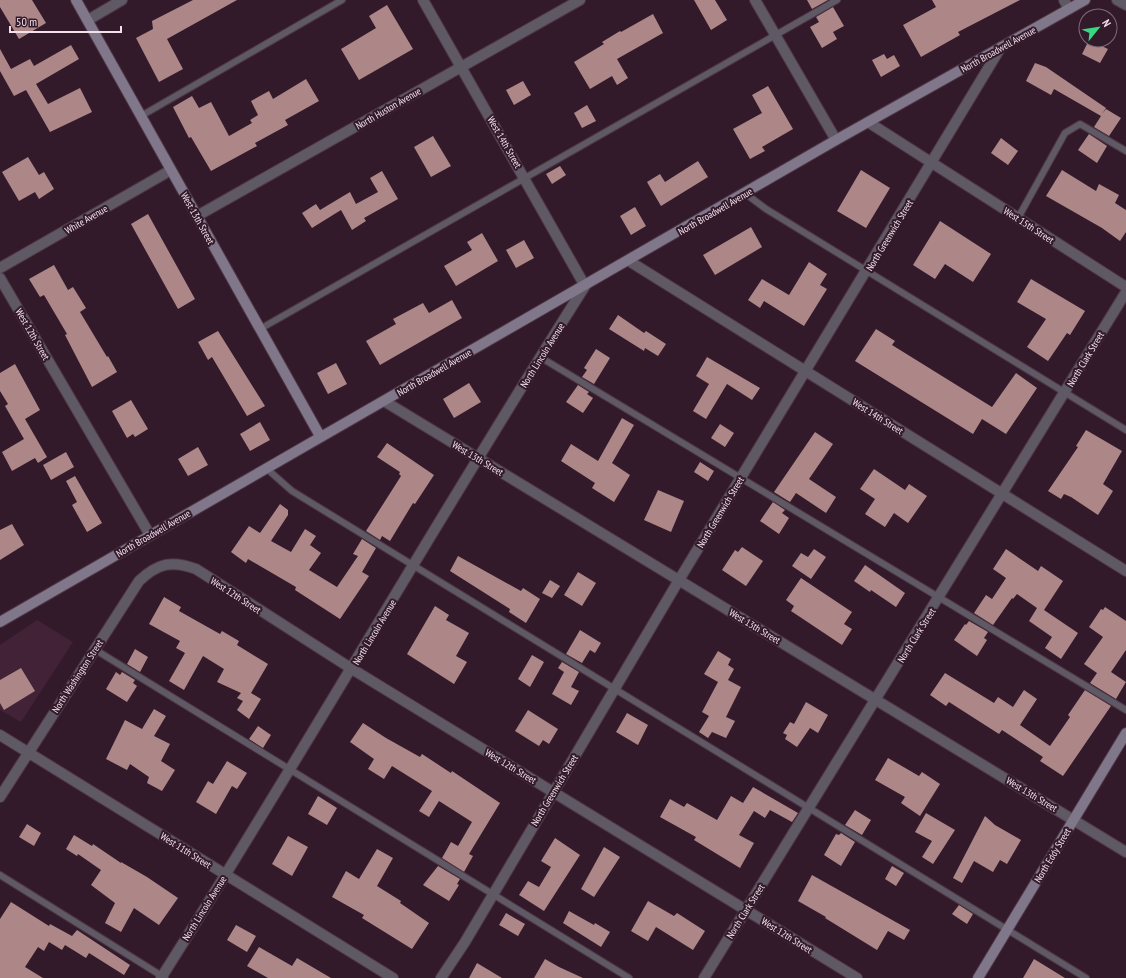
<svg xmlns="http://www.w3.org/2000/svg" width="1126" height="978" font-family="'PT Sans Narrow',sans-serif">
  <rect width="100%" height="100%" fill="#331a2a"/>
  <path fill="#412236" d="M37,620L73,642L21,722L0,710V645Z"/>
  <path fill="#ad8788" d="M0,0H32L46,23L19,39L0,7Z
    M193,0H237L167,39L183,69L159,82L136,38L153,29L152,21Z
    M694,0H715L727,20L711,30Z
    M807,0H828L812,9Z
    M932,0H1020L958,32L960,35L921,57L903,25L936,7Z
    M387,5L413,49L359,80L341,49L376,28L369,16Z
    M833,7L844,26L833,32L837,39L822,48L810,27L819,22L816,17Z
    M653,14L663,33L617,59L628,78L617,85L612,76L590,89L574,62L604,44L602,42L620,31L621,32Z
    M1089,40L1108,49L1100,63L1082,54Z
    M71,45L79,59L36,84L48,104L80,88L92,112L50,132L26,90L14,96L0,71V49L11,69L30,59L34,66Z
    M884,54L887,59L894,55L900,66L881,77L872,60Z
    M1035,63L1046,67L1106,108L1102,114L1106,109L1121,118L1109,136L1094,127L1101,116L1054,89L1051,95L1026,81Z
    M306,79L319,101L285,120L288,125L255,143L257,146L211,171L191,137L189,138L173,107L192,96L199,108L211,102L229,136L252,123L250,120L258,115L251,101L269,91L273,99Z
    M523,81L531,95L514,105L506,90Z
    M768,86L793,129L762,147L765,151L750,159L733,129L762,113L752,95Z
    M587,105L596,121L582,128L574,113Z
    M1089,134L1107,146L1097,163L1078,150Z
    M433,136L451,166L431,177L414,147Z
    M1001,138L1018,151L1008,165L991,153Z
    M28,157L39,175L44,172L54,189L39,199L35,192L19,201L2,172Z
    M698,161L708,177L661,206L647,182L660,174L665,182Z
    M560,166L566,175L552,184L546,174Z
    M861,170L890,188L866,228L837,211Z
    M1062,170L1096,191L1099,184L1119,195L1115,203L1126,210V232L1120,241L1102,228L1046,196Z
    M382,171L398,199L364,218L366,221L352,230L341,210L312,228L302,213L316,204L320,210L350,192L356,204L378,192L370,178Z
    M635,207L646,226L631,235L620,216Z
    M148,214L195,299L178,309L131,224Z
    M940,221L991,254L973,282L945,264L935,279L913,265Z
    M751,227L762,247L715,275L703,255Z
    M482,233L498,261L456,286L444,266L472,250L467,242Z
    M524,240L534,258L516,268L506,250Z
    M809,262L827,274L820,285L827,289L804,326L764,301L760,308L748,300L762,279L789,295Z
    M54,265L68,290L73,287L86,308L80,312L107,357L108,356L117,372L92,387L65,335L67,334L44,295L40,297L29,279Z
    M1031,279L1085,311L1070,335L1067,333L1048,361L1027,347L1046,319L1017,302Z
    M452,300L462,318L380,365L366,341L396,324L393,319L423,303L429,313Z
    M618,315L644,333L646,331L666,344L658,356L645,348L644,351L609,329Z
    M876,329L895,341L892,345L992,407L1016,373L1037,388L1006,434L982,419L973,434L855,361Z
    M218,331L265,406L247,416L212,357L208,360L198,342Z
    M596,349L610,358L594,384L582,377L587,370L584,368Z
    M707,357L760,388L752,400L727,384L706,419L693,411L709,384L696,376Z
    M336,363L347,384L328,394L317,373Z
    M15,364L40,410L25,419L47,457L38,463L35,458L12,471L2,452L24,439L5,406L8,404L0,391V373Z
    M469,383L481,402L454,418L443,399Z
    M578,385L589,392L587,394L593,398L583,413L566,402Z
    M131,400L148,429L135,437L133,434L127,438L112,411Z
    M622,418L634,425L612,463L630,475L614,502L592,488L595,483L561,461L571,444L598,461Z
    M260,422L270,440L250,451L240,434Z
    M720,424L734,433L725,447L711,438Z
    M1086,430L1122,451L1103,484L1113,491L1098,515L1071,497L1064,494L1061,499L1048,491L1078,447L1076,446Z
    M815,432L833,444L809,479L836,497L826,513L796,493L790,502L774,492Z
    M387,443L434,475L415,504L413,503L390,541L382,536L380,540L366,531L401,476L399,474L400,472L377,457Z
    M198,447L208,465L188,476L178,459Z
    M66,452L74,467L51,480L43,465Z
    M700,462L714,471L708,481L694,472Z
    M874,469L905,490L909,484L927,496L908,523L894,513L885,527L865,514L875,499L860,489Z
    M75,476L102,523L87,532L72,505L77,502L66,481Z
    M658,490L684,501L671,532L644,520Z
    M773,502L785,510L782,513L789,518L779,534L760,521Z
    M280,504L288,510V515L271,541L291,552L305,529L316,536L310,545L321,553L309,570L337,587L358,556L353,554L362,539L376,548L362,572L369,576L340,619L295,590L296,587L248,559L246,563L231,552L249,526L260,533Z
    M12,524L24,545L0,560V530Z
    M742,547L763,561L746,586L722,570L735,550L738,552Z
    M814,549L826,557L811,579L792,566L801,553L808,557Z
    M1006,549L1038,571L1041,566L1063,581L1044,610L1078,633L1061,659L1045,648L1052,637L1029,621L1037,608L1017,594L1013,599L1012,598L993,625L974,613L986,595L992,599L1006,578L993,569Z
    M458,556L521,591L523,588L540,599L526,623L509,612L510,609L450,571Z
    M865,565L905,593L896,607L871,590L870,592L854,581Z
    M578,572L596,583L582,606L564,595Z
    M801,578L852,612L844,624L852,629L842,645L791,611L794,606L786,600Z
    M550,580L560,586L552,598L542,593Z
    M164,597L181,607L179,611L220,634L222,631L239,641L237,645L268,664L251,693L261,699L249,719L237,710L243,701L237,698L241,693L217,682L224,669L203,656L184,690L169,681L185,653L176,648L180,641L149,624Z
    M435,606L449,615L446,620L469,633L456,656L467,662L454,684L407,654Z
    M1105,607L1126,621V650L1111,672L1126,682L1116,699L1090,683L1097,673L1084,664L1103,637L1089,627L1101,609L1103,610Z
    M969,621L988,632L984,638L987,640L977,656L954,640L965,624L966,625Z
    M580,630L601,643L595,653L590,650L582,663L566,654Z
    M135,649L148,657L140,672L127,664Z
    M718,651L731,659L728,665L734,669L728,680L741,687L726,717L735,721L726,738L712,732L708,738L699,732L709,716L702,712L718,682L704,674Z
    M532,655L544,662L530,687L518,679Z
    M562,662L579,672L571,687L579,691L571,705L552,694L564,672L558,668Z
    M21,668L35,691L4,710L0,703V680Z
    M116,672L120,675L122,672L135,680L133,683L137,686L127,702L106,689Z
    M945,673L994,703L998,697L1013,707L1024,690L1037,699L1020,725L1050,746L1070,717L1068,715L1085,690L1111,706L1063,776L1040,761L1043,757L1002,730L999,734L949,702L946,706L930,695Z
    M806,702L828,715L818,733L810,728L797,747L785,739L787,735L783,733L790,722L794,724Z
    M154,709L166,716L154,736L170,744L161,761L175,770L162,791L147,783L149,777L130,764L127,770L106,759L125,720L142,729Z
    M528,710L558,729L549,744L543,740L539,746L515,731Z
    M627,713L648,725L638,745L616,732Z
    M363,723L386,738L420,757L422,754L451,773L452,771L500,803L469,854L473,856L464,872L442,858L451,842L458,846L472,822L439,801L429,817L419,811L432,791L392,766L384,779L368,769L374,759L350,742Z
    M258,726L271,735L263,748L249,739Z
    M888,758L919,776L922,772L940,784L920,816L901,803L905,797L875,780Z
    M227,761L247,773L237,789L232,786L216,814L196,802L208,781L213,784Z
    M753,787L798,813L792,822L770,810L765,818L754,811L739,835L754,843L740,868L694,840L696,837L660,817L670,799L684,807L687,803L717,820L731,796L743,803Z
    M318,796L337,808L327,825L308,814Z
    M855,810L871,820L862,835L845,825Z
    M926,813L955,830L933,864L922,857L932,841L915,832Z
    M985,816L995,825L1021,840L1007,864L1000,860L993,872L974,861L962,883L953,878Z
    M27,824L41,833L34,846L19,837Z
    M841,833L855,842L841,866L824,855L836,834L839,835Z
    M74,835L92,846L93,844L121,863V862L147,877L178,898L159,925L134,908L121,932L105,923L115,903L91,885L101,870L78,854L77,856L66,849Z
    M288,836L308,847L292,876L272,864Z
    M555,838L580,855L544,911L519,895L528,881L539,887L551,867L541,861Z
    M604,847L620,857L594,897L581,889Z
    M377,849L393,858L377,886L401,901L400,903L429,923L412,949L362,918L364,915L332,897L346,871L359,879Z
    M438,866L460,879L457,884L459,885L449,901L423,885Z
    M892,866L904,873L896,886L885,879Z
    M812,875L910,930L904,940L888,931L877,950L825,918L826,917L798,901Z
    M648,901L674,916L677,913L705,931L693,950L656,927L648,941L631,931Z
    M11,902L49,926L50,924L72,936L77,930L130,965L124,975L89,953L86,958L65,945L62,950L49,942L44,951L38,947L25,967L43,978H0V919Z
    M959,905L973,914L967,924L952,914Z
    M569,911L594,925L595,923L610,932L601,947L563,923Z
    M506,913L525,924L518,936L499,925Z
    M236,925L256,936L247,952L227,940Z
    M259,947L292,966L297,958L331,978H268L247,966Z
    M545,959L559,967L583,978H534Z
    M1034,959L1065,978H1023Z
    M477,963L502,978H469Z"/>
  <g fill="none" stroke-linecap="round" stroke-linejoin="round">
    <g stroke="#4e3645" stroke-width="8">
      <path id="service" d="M141,116L342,0
        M746,194L766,209L1126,430
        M1018,218L1065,133L1080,124L1126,151
        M260,329L837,0
        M540,357L1126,710
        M266,468L292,491L1086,978
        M94,649L629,978
        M0,875L165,978"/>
    </g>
    <g stroke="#4e3645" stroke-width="12">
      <path id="minor" d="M755,0L836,140
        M1064,0L1069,9
        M1117,0L1126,5
        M88,20L122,0
        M868,122L1126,287
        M197,216L580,0
        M629,261L1126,571
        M0,268L171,170
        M0,278L150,535
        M384,401L1126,852
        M0,735L393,978
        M0,797L139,581C158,563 172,560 196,569L352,669L857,978
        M161,978C306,749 440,514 585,286L423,0
        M441,978L465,942L679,580L1001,47
        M704,978L1126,292"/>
    </g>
    <g stroke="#4e3645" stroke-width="12">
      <path id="secondary" d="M76,0L320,436
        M0,622L836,140L1085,0
        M978,978L1126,733"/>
    </g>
    <use href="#service" stroke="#5f5965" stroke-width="6"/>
    <use href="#minor" stroke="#5f5965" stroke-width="10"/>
    <use href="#secondary" stroke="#80778b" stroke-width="10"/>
  </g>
  <g text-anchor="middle" stroke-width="4" stroke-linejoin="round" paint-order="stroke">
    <g font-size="10" fill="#f2e1eb" stroke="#331a2a">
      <text transform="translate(998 49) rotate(-29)" y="4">North Broadwell Avenue</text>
      <text transform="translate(388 108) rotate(-30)" y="4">North Huston Avenue</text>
      <text transform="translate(505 142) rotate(60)" y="4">West 14th Street</text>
      <text transform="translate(715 211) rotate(-30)" y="4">North Broadwell Avenue</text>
      <text transform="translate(198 218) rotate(61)" y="4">West 13th Street</text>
      <text transform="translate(86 219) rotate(-30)" y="4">White Avenue</text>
      <text transform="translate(1029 225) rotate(33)" y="4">West 15th Street</text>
      <text transform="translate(889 235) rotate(-59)" y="4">North Greenwich Street</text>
      <text transform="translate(33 334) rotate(60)" y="4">West 12th Street</text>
      <text transform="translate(542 355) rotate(-58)" y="4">North Lincoln Avenue</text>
      <text transform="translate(1085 359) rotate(-59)" y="4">North Clark Street</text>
      <text transform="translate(434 372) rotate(-30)" y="4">North Broadwell Avenue</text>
      <text transform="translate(878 416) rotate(32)" y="4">West 14th Street</text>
      <text transform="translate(478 458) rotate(31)" y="4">West 13th Street</text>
      <text transform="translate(720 512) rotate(-59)" y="4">North Greenwich Street</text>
      <text transform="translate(153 533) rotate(-30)" y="4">North Broadwell Avenue</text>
      <text transform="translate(236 595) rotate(33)" y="4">West 12th Street</text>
      <text transform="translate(755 626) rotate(31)" y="4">West 13th Street</text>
      <text transform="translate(374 632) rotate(-59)" y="4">North Lincoln Avenue</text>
      <text transform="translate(916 635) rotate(-58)" y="4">North Clark Street</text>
      <text transform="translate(77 676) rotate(-57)" y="4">North Washington Street</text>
      <text transform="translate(511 766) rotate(31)" y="4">West 12th Street</text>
      <text transform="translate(554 790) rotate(-59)" y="4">North Greenwich Street</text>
      <text transform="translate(1032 794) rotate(31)" y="4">West 13th Street</text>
      <text transform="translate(186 850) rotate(32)" y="4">West 11th Street</text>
      <text transform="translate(1052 855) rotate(-59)" y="4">North Eddy Street</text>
      <text transform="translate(204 908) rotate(-58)" y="4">North Lincoln Avenue</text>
      <text transform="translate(745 911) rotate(-58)" y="4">North Clark Street</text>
      <text transform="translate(787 935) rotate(32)" y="4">West 12th Street</text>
    </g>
  </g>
  <g transform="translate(1098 28) rotate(60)"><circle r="19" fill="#331a2a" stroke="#7f6a77"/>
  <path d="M0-3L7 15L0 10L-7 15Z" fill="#38d880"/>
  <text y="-6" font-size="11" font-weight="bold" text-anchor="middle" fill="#f2e1eb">N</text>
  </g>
  <path d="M10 26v6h111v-6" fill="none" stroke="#f2e1eb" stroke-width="2"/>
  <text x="16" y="26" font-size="12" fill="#f2e1eb" stroke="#331a2a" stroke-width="3" paint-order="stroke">50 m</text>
</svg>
